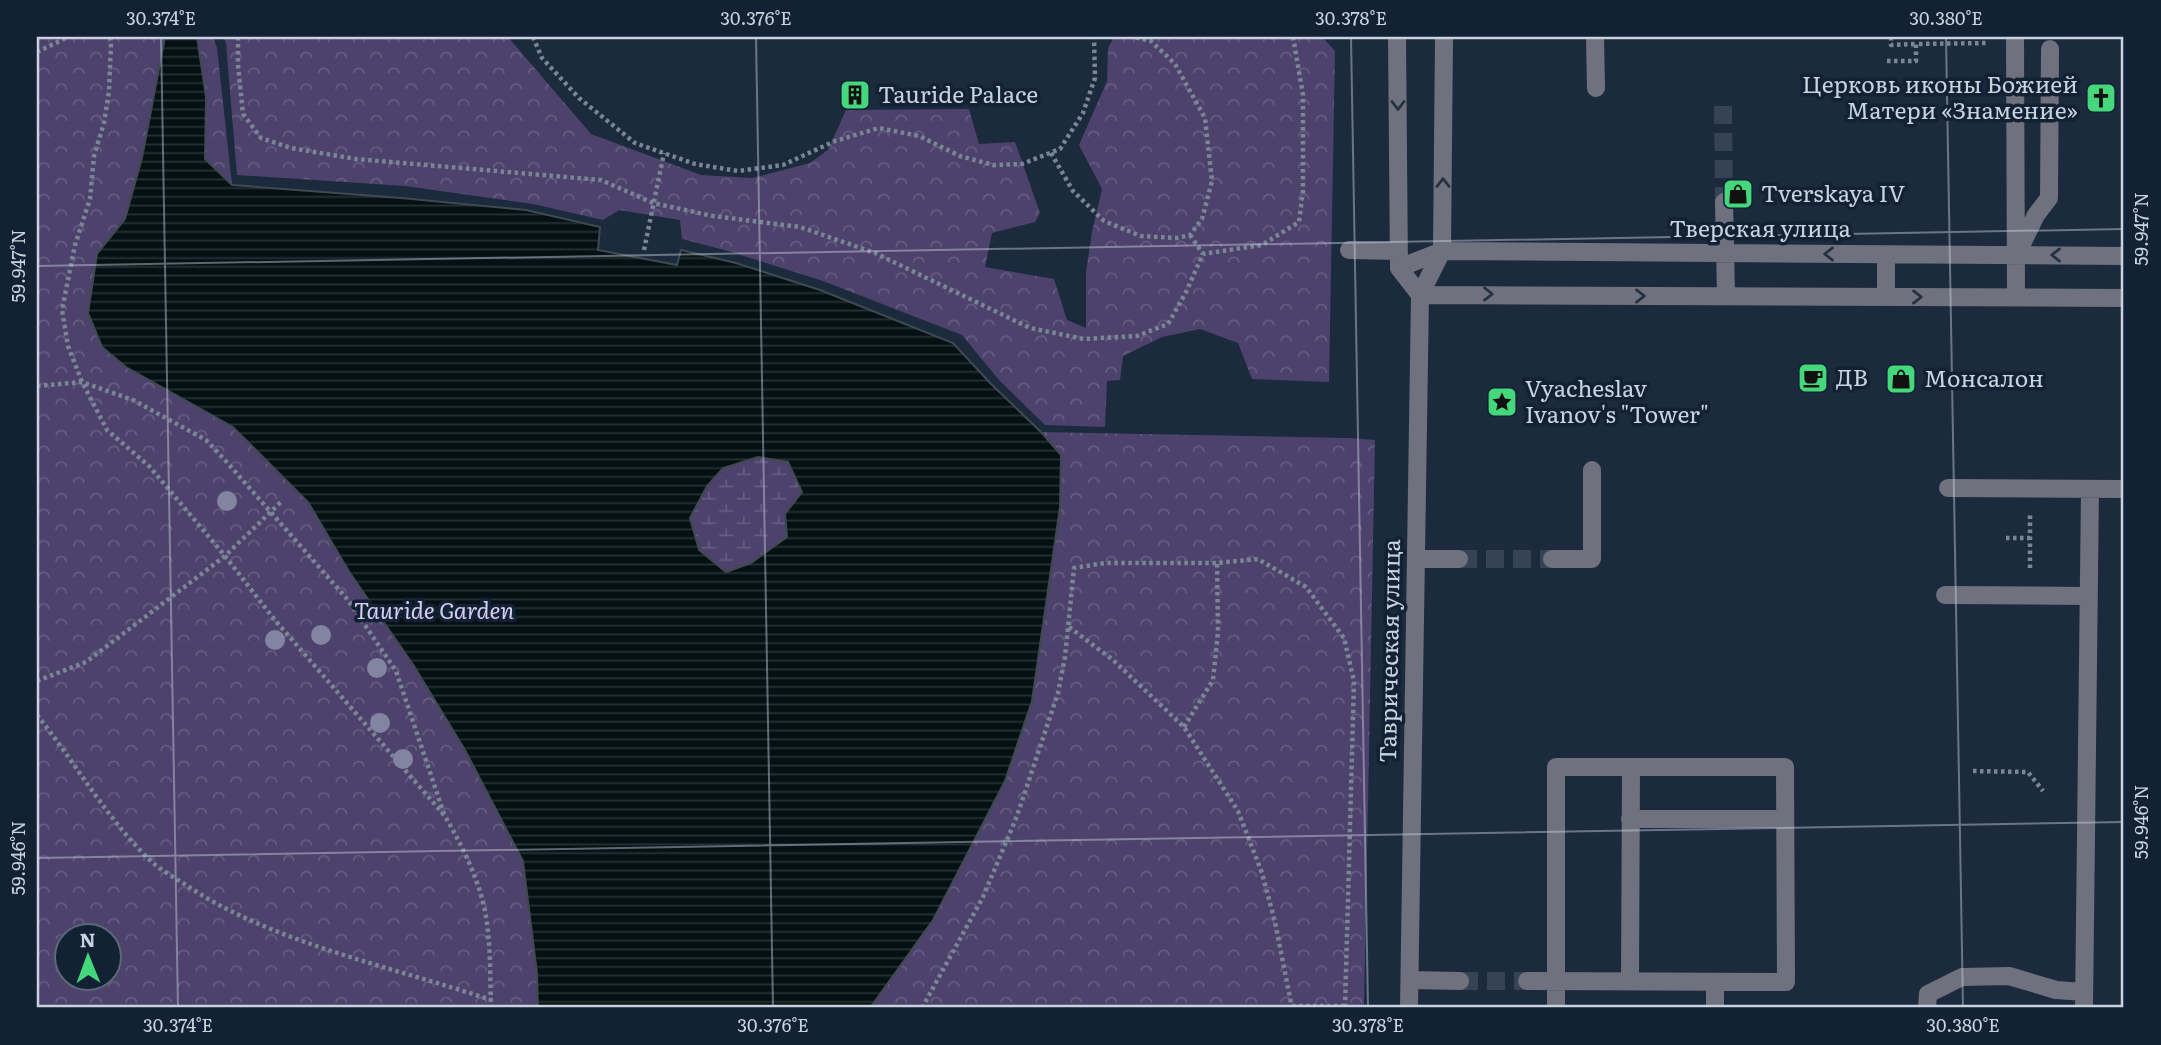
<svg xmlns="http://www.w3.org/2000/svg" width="2161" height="1045" font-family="Literata,serif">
  <defs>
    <pattern id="forest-crowns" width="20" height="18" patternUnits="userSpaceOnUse" patternTransform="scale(1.75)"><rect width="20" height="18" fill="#4d426c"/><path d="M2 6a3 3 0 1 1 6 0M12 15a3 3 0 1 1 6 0" fill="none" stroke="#655c81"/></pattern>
    <pattern id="wetland-marsh" width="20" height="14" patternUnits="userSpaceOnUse" patternTransform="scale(1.75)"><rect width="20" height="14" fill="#4d426c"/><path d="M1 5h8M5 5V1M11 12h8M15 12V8" fill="none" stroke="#655c81"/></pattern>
    <pattern id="water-rules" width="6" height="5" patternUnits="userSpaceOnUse" patternTransform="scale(1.75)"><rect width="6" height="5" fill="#041013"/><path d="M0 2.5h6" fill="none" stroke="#273235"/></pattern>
  </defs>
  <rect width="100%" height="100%" fill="#1b2a3d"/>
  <path fill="url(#forest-crowns)" fill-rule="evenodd" d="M37,37H213L217,48L232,185L401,198L526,210L600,227L598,250L677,265L681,250L736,263L820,290L953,343L991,384L1041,432L1348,438L1375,440L1364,1008H37ZM66,936H108V978H66Z
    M224,37H508L591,134L701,175L752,178L810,163L828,150L846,110L969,109L979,144L1015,142L1040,213L1035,222L992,233L985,267L1054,279L1067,320L1086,328V272L1092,232L1102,189L1079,145L1107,81L1108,48L1114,37H1322L1335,51L1329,382L1252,379L1238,343L1200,329L1162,337L1123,356L1120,380L1107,381L1105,427L1045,425L999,380L962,335L823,281L728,251L682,239L680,220L619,210L603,220L533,204L405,186L237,175L226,44Z"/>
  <path fill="url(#wetland-marsh)" d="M758,457L788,462L802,492L785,514L787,536L751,563L726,572L699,550L690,518L707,486L723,468Z"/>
  <path fill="url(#water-rules)" stroke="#3f4a50" stroke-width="2" fill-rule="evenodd" d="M165,37H197L206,97L205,159L232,185L401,198L526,210L600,227L598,250L677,265L681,250L736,263L820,290L953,343L991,384L1041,432L1061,455L1060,507L1032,701L1005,781L933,920L870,1008H538L537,973L523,861L465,750L414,666L350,573L308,502L233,427L126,367L102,347L88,313L97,254L125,219L142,158ZM758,457L788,462L802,492L785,514L787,537L751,563L726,572L699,550L690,518L707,486L723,468Z"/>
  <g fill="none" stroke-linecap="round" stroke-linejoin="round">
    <path stroke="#354355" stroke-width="18" stroke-dasharray="18 9" stroke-linecap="butt" d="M1723,106L1724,202
      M1459,559H1552
      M1460,981H1527"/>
    <path stroke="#7a8696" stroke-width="4.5" stroke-dasharray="3.5 3.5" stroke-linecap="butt" d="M110,37L111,44L109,91L104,123L94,156L90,199L75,245L62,310L68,346L82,382L107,430L149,466L225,556L274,619L445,816C462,846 478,877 485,911C491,943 490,976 491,1008
      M238,37V65L243,114L261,138L291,148L356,159L601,180L653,203L713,216L800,227L875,253L1030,328L1084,339L1137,336L1168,324L1186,292L1203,254L1262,245L1299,222L1303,191V95L1293,37
      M533,37L542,58L579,98L635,143L695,164L738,171L783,165L835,141L879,128L919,136L960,156L993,165L1022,164L1060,149L1083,113L1095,78L1094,37
      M1891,37V45L1916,44
      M37,52L68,37
      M1887,61H1916V44L1988,43
      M1051,153L1073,191L1104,221L1141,236L1177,238L1190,235L1202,219L1212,181L1205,118L1175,64L1151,41L1134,37
      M1190,235L1203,254
      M644,250L664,153
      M37,386L82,382L133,400L206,440L224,459L348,600L396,671L444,814
      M2006,538H2030
      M2030,568V514
      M1069,627L1113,660L1184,727L1238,811L1262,873L1275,922L1292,1008
      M37,681L86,662L225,556L283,500
      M37,715C75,762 108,821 152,862C161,870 173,877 183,883C268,942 393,967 491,1000
      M1184,727L1213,680L1218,632L1217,563
      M1973,771L2028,772L2043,791
      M1292,1006H1345
      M922,1008L983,897L1017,816L1058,693L1065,657L1074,568L1105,563H1217L1258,559L1306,587L1344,638L1354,681L1345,1008"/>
    <path stroke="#6f727e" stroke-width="18" d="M1397,37L1399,268L1420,295
      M1595,37L1596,88
      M2015,37L2016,297
      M1724,202L1726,296
      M1349,250L1398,251
      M2018,252L2036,215L2049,198L2050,49
      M1886,255V297
      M1399,268L1442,251L2124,256
      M1420,295L2124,298
      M1948,488L2124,489
      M1416,559H1459
      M1552,559H1592V470
      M1945,595L2088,596
      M1630,819H1785
      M1410,980L1460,981
      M1527,981C1613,982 1699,982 1786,982L1785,767H1556V1008
      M1630,981L1631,767
      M1409,1008L1420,295L1442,251L1444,37
      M1715,1008V982
      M1927,1008L1928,994L1962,977L2009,976L2056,990L2084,992
      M2084,1008L2090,489"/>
  </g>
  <g fill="#8284a1">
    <circle cx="227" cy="501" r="10"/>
    <circle cx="321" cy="635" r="10"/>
    <circle cx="275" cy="640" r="10"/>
    <circle cx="377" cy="668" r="10"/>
    <circle cx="380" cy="723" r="10"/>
    <circle cx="403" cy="759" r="10"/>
  </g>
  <defs><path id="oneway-chevron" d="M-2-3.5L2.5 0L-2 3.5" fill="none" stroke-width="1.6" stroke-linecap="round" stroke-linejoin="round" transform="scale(1.75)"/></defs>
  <g stroke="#253142">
    <use href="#oneway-chevron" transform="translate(1398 105) rotate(90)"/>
    <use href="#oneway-chevron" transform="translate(1443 183) rotate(-90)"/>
    <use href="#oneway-chevron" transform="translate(1829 254) rotate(-180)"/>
    <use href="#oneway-chevron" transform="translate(2056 255) rotate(-180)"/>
    <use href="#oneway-chevron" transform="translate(1488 294)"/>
    <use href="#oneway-chevron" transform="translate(1640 296)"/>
    <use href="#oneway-chevron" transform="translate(1917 297)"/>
  </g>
  <path fill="none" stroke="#c9d3df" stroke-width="2" stroke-opacity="0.45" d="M161,37L178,1008M756,37L773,1008M1351,37L1368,1008M1946,37L1963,1008M37,266L2124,229M37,858L2124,822"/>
  <defs>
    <g id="building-square" transform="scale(1.575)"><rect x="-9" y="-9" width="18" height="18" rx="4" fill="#44d77b" stroke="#122133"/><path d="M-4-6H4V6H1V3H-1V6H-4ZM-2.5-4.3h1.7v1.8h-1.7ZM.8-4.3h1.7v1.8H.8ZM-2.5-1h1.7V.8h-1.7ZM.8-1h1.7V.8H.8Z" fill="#111"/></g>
    <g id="church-square" transform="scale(1.575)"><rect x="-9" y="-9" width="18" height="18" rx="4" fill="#44d77b" stroke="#122133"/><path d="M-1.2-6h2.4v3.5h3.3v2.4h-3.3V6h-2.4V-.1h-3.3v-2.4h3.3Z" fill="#111"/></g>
    <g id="shop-square" transform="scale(1.575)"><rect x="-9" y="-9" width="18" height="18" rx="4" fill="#44d77b" stroke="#122133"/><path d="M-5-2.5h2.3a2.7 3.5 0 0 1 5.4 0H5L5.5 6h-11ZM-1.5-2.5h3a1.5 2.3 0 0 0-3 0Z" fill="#111"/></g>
    <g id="cafe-square" transform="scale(1.575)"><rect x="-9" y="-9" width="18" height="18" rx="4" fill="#44d77b" stroke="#122133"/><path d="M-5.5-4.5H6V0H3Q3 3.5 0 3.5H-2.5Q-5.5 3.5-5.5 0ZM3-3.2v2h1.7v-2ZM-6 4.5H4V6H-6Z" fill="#111"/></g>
    <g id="sight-square" transform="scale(1.575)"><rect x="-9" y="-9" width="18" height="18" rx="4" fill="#44d77b" stroke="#122133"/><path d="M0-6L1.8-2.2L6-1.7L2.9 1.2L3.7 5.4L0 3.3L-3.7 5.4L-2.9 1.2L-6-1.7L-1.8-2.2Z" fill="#111"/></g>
  </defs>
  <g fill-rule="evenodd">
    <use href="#building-square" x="855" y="95"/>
    <use href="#church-square" x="2101" y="98"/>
    <use href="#shop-square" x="1738" y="194"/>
    <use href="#cafe-square" x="1813" y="378"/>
    <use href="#shop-square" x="1901" y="379"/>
    <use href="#sight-square" x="1502" y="402"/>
  </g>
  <g text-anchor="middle" stroke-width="7" stroke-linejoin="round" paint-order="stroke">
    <g font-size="23" fill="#c9d3df" stroke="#122133" text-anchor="start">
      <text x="2078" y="93" text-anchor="end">Церковь иконы Божией<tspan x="2078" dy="26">Матери «Знамение»</tspan></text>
      <text x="878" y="103">Tauride Palace</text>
      <text x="1761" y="202">Tverskaya IV</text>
      <text x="1836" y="386">ДВ</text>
      <text x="1924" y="387">Монсалон</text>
      <text x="1525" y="397">Vyacheslav<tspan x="1525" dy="26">Ivanov's "Tower"</tspan></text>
    </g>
    <g font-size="23" fill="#c9d3df" stroke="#122133">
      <text x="1760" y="237">Тверская улица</text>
      <text transform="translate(1390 651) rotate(-89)" y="8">Таврическая улица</text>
    </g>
    <g font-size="23" font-style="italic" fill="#d6cef3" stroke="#122133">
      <text x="434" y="619">Tauride Garden</text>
    </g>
  </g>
  <rect width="2161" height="1045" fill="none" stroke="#122133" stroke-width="77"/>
  <g transform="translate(88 957) rotate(359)"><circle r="33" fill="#122133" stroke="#5b6878" stroke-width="2"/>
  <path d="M0-5L12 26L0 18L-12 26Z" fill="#44d77b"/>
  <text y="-10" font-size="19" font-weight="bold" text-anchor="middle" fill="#c9d3df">N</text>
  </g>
  <rect x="38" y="38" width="2084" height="968" fill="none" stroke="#c9d3df" stroke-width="2.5"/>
  <g font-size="18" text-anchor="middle" fill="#c9d3df">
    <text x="161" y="25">30.374°E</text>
    <text x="756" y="25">30.376°E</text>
    <text x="1351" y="25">30.378°E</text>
    <text x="1946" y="25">30.380°E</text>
    <text transform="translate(2142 229) rotate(-90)" y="6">59.947°N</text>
    <text transform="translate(19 266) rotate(-90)" y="6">59.947°N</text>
    <text transform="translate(2142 822) rotate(-90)" y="6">59.946°N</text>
    <text transform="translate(19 858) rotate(-90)" y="6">59.946°N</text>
    <text x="178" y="1032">30.374°E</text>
    <text x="773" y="1032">30.376°E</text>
    <text x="1368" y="1032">30.378°E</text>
    <text x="1963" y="1032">30.380°E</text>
  </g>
</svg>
